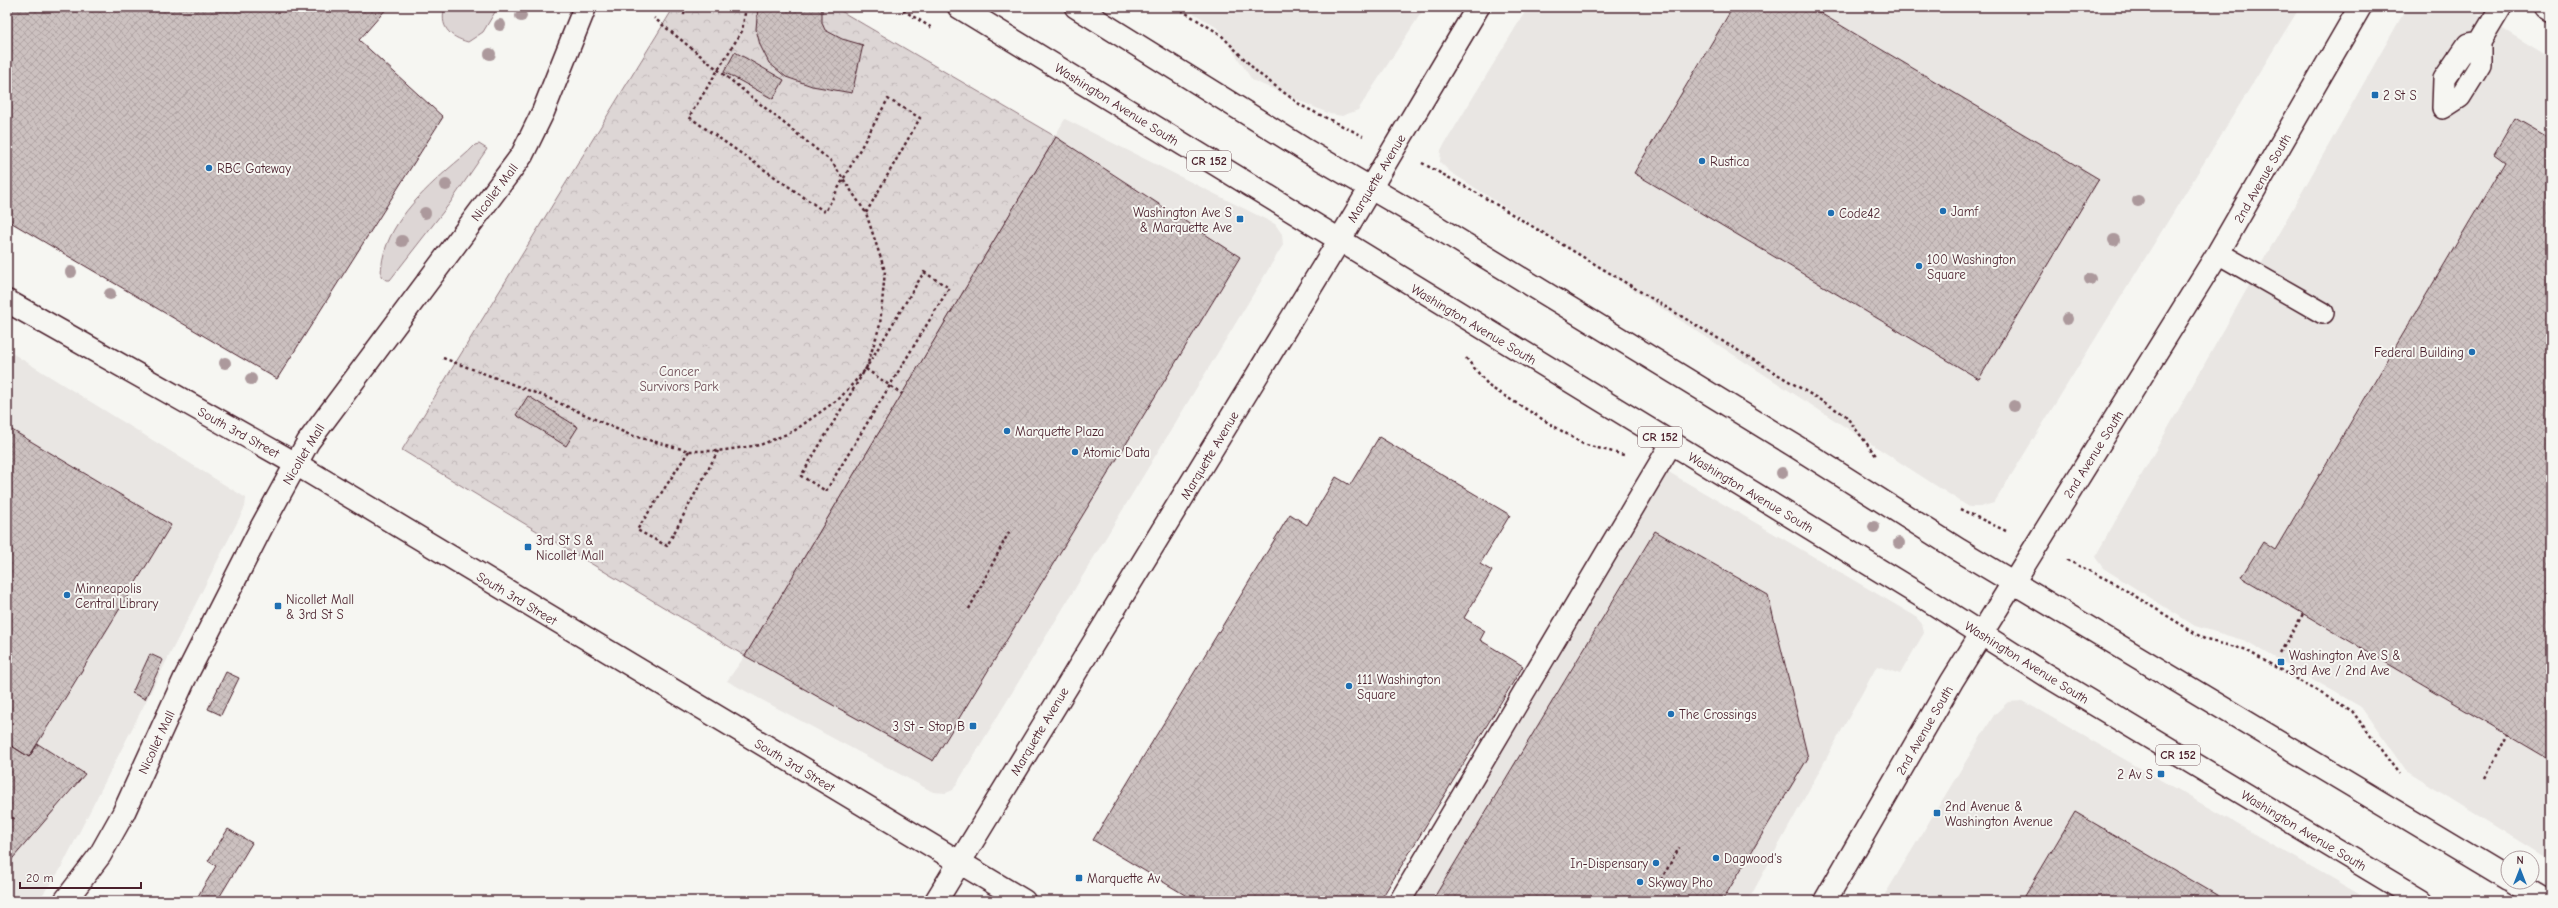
<svg xmlns="http://www.w3.org/2000/svg" width="2558" height="908" font-family="'Comic Neue',sans-serif">
  <defs>
    <pattern id="park-crowns" width="20" height="18" patternUnits="userSpaceOnUse"><rect width="20" height="18" fill="#ddd6d5"/><path d="M2 6a3 3 0 1 1 6 0M12 15a3 3 0 1 1 6 0" fill="none" stroke="#bfb7b7"/></pattern>
    <pattern id="building-cross-hatch" width="8" height="8" patternUnits="userSpaceOnUse"><rect width="8" height="8" fill="#ccc1c0"/><path d="M0 0l8 8M0 8l8-8" fill="none" stroke="#b1a5a5"/></pattern>
  </defs>
  <rect width="100%" height="100%" fill="#f6f6f2"/>
  <filter id="ink" filterUnits="userSpaceOnUse"><feTurbulence type="fractalNoise" baseFrequency=".025" numOctaves="2"/><feDisplacementMap in="SourceGraphic" scale="8" xChannelSelector="R" yChannelSelector="G"/><feConvolveMatrix kernelMatrix="1 2 1 2 8 2 1 2 1" color-interpolation-filters="sRGB"/></filter>
  <g filter="url(#ink)">
    <path fill="#e9e6e3" d="M1184,7H1425L1358,110L1342,116L1330,114L1252,80L1219,29Z
      M1528,7H2300L1994,503L1980,507H1969L1449,171L1440,162L1441,150Z
      M2407,7H2466L2551,58V861L2406,771L2361,707L2246,641L2195,626L2103,568L2095,557Z
      M1065,119L1275,224L1282,234L1283,245L953,790L946,793L933,792L727,681L745,656Z
      M7,350L246,498L245,507L60,870L38,901H7Z
      M1660,467L1915,616L1922,624L1924,633L1900,674L1877,666L1748,901H1398Z
      M2023,701L2371,901H1881L1994,715L2008,702Z"/>
    <path fill="#ddd6d5" stroke="#947a80" d="M445,7H498L483,32L468,42C449,37 439,26 445,7Z
      M479,144L487,149L450,203L390,280H386L381,276C381,231 416,198 447,170C457,161 467,154 475,145Z"/>
    <path fill="url(#park-crowns)" stroke="#947a80" d="M674,7H834L1056,137L745,656L402,450Z"/>
    <path fill="url(#building-cross-hatch)" stroke="#4a1f2b" d="M7,7H388L359,40L443,117L277,379L7,220Z
      M758,7H822V23L825,30L842,39L863,45L852,93L812,86L786,77L769,63L760,45L756,29Z
      M1733,7H1810L2099,179L1979,379L1634,173Z
      M735,52L784,80L773,99L724,72Z
      M2515,118L2551,139V760L2241,577L2263,542L2275,550L2505,162L2494,154Z
      M1056,137L1240,257L933,761L745,656Z
      M528,396L578,427L566,446L516,415Z
      M7,427L171,525L29,757L7,743Z
      M1379,437L1510,515L1480,564L1492,571L1464,618L1485,631L1480,640L1523,666L1380,901H1195L1093,840L1290,514L1307,525L1336,477L1350,485Z
      M1655,531L1768,595L1808,758L1722,901H1432Z
      M150,654L163,660L145,699L132,693Z
      M226,672L239,678L221,715L208,709Z
      M7,743L29,757L38,744L85,774L7,865Z
      M2075,812L2227,901H2022Z
      M228,829L252,843L217,901H195L216,866L208,861Z"/>
    <g fill="none" stroke-linecap="round" stroke-linejoin="round">
      <g stroke="#4a1f2b" stroke-width="24">
        <path id="service" d="M2480,42L2468,44L2444,79L2443,108L2460,97L2480,65V42L2501,7
          M2218,253L2323,313
          M1400,901L1671,444"/>
      </g>
      <g stroke="#4a1f2b" stroke-width="25">
        <path id="minor" d="M65,901L100,855L123,814L185,678L261,528L308,442L522,155L543,112L585,7"/>
      </g>
      <g stroke="#4a1f2b" stroke-width="25">
        <path id="tertiary" d="M2546,7L2551,10
          M936,901L1339,241L1478,7
          M1825,901L1952,681L2218,253L2360,7"/>
      </g>
      <g stroke="#4a1f2b" stroke-width="25">
        <path id="secondary" d="M7,301L296,464L1024,901"/>
      </g>
      <g stroke="#4a1f2b" stroke-width="25">
        <path id="primary" d="M959,7L1928,600L2046,675L2422,901
          M1076,7L1307,151L1427,221L1795,446L1959,550L2508,879
          M2513,882L2544,901"/>
      </g>
      <path stroke="#4a1f2b" stroke-width="2.5" stroke-dasharray="3 3" stroke-linecap="butt" d="M673,7L684,14L689,7
        M746,7L742,31L689,117L825,212L888,99L920,118L866,213
        M898,7L932,28
        M1176,7L1220,34L1258,73L1302,106L1363,136
        M1821,14L1825,7
        M1422,163L1477,193L1845,415L1877,457
        M924,272L949,288L826,491L801,476Z
        M443,358L546,397L630,435L689,451H718L760,445L794,431L840,398L866,369L880,325L885,271L866,213L832,162L654,18
        M1466,358L1490,387L1583,444L1624,455
        M866,369L902,394
        M689,451L637,530L667,546L718,451
        M1960,509L2006,531
        M2067,560L2114,583L2206,640L2244,649L2352,711L2399,774
        M969,609L1010,530
        M2280,653L2303,614
        M2485,778L2508,734
        M7,814L17,821
        M1661,880L1679,848"/>
      <use href="#service" stroke="#f6f6f2" stroke-width="21"/>
      <use href="#minor" stroke="#f6f6f2" stroke-width="22"/>
      <use href="#tertiary" stroke="#f6f6f2" stroke-width="22"/>
      <use href="#secondary" stroke="#f6f6f2" stroke-width="22"/>
      <use href="#primary" stroke="#f6f6f2" stroke-width="22"/>
    </g>
    <g fill="#ac999c">
      <circle cx="521" cy="16" r="6"/>
      <circle cx="500" cy="25" r="6"/>
      <circle cx="490" cy="54" r="6"/>
      <circle cx="446" cy="185" r="6"/>
      <circle cx="2138" cy="201" r="6"/>
      <circle cx="425" cy="213" r="6"/>
      <circle cx="2114" cy="240" r="6"/>
      <circle cx="402" cy="241" r="6"/>
      <circle cx="71" cy="272" r="6"/>
      <circle cx="2090" cy="279" r="6"/>
      <circle cx="110" cy="294" r="6"/>
      <circle cx="2067" cy="319" r="6"/>
      <circle cx="225" cy="363" r="6"/>
      <circle cx="251" cy="379" r="6"/>
      <circle cx="2014" cy="406" r="6"/>
      <circle cx="1782" cy="473" r="6"/>
      <circle cx="1874" cy="527" r="6"/>
      <circle cx="1899" cy="543" r="6"/>
    </g>
  </g>
  <g fill="#1f6fb2" stroke="#f6f6f2" stroke-width="1.5">
    <rect x="2371" y="91" width="8" height="8" rx="2"/>
    <circle cx="1702" cy="161" r="4"/>
    <circle cx="209" cy="168" r="4"/>
    <circle cx="1943" cy="211" r="4"/>
    <circle cx="1831" cy="213" r="4"/>
    <rect x="1236" y="215" width="8" height="8" rx="2"/>
    <circle cx="1919" cy="266" r="4"/>
    <circle cx="2472" cy="352" r="4"/>
    <circle cx="1007" cy="431" r="4"/>
    <circle cx="1075" cy="452" r="4"/>
    <rect x="524" y="543" width="8" height="8" rx="2"/>
    <circle cx="67" cy="595" r="4"/>
    <rect x="274" y="602" width="8" height="8" rx="2"/>
    <rect x="2277" y="658" width="8" height="8" rx="2"/>
    <circle cx="1349" cy="686" r="4"/>
    <circle cx="1671" cy="714" r="4"/>
    <rect x="969" y="722" width="8" height="8" rx="2"/>
    <rect x="2157" y="770" width="8" height="8" rx="2"/>
    <rect x="1933" y="809" width="8" height="8" rx="2"/>
    <circle cx="1716" cy="858" r="4"/>
    <circle cx="1656" cy="863" r="4"/>
    <rect x="1075" y="874" width="8" height="8" rx="2"/>
    <circle cx="1640" cy="882" r="4"/>
  </g>
  <g text-anchor="middle" stroke-width="4" stroke-linejoin="round" paint-order="stroke">
    <g fill="#f6f6f2" stroke="#7e6067" stroke-width="1">
      <rect x="1187" y="151" width="44" height="20" rx="3"/>
      <rect x="1638" y="427" width="44" height="20" rx="3"/>
      <rect x="2156" y="745" width="44" height="20" rx="3"/>
    </g>
    <g font-size="12" font-weight="bold" fill="#4a1f2b">
      <text x="1209" y="165">CR 152</text>
      <text x="1660" y="441">CR 152</text>
      <text x="2178" y="759">CR 152</text>
    </g>
    <g font-size="13" fill="#4a1f2b" stroke="#f6f6f2" text-anchor="start">
      <text x="2383" y="100">2 St S</text>
      <text x="1710" y="166">Rustica</text>
      <text x="217" y="173">RBC Gateway</text>
      <text x="1951" y="216">Jamf</text>
      <text x="1232" y="217" text-anchor="end">Washington Ave S<tspan x="1232" dy="15">&amp; Marquette Ave</tspan></text>
      <text x="1839" y="218">Code42</text>
      <text x="1927" y="264">100 Washington<tspan x="1927" dy="15">Square</tspan></text>
      <text x="2464" y="357" text-anchor="end">Federal Building</text>
      <text x="1015" y="436">Marquette Plaza</text>
      <text x="1083" y="457">Atomic Data</text>
      <text x="536" y="545">3rd St S &amp;<tspan x="536" dy="15">Nicollet Mall</tspan></text>
      <text x="75" y="593">Minneapolis<tspan x="75" dy="15">Central Library</tspan></text>
      <text x="286" y="604">Nicollet Mall<tspan x="286" dy="15">&amp; 3rd St S</tspan></text>
      <text x="2289" y="660">Washington Ave S &amp;<tspan x="2289" dy="15">3rd Ave / 2nd Ave</tspan></text>
      <text x="1357" y="684">111 Washington<tspan x="1357" dy="15">Square</tspan></text>
      <text x="1679" y="719">The Crossings</text>
      <text x="965" y="731" text-anchor="end">3 St - Stop B</text>
      <text x="2153" y="779" text-anchor="end">2 Av S</text>
      <text x="1945" y="811">2nd Avenue &amp;<tspan x="1945" dy="15">Washington Avenue</tspan></text>
      <text x="1724" y="863">Dagwood's</text>
      <text x="1648" y="868" text-anchor="end">In-Dispensary</text>
      <text x="1087" y="883">Marquette Av</text>
      <text x="1648" y="887">Skyway Pho</text>
    </g>
    <g font-size="13" fill="#4a1f2b" stroke="#f6f6f2">
      <text transform="translate(1117 104) rotate(32)" y="5">Washington Avenue South</text>
      <text transform="translate(1376 178) rotate(-59)" y="5">Marquette Avenue</text>
      <text transform="translate(2262 178) rotate(-60)" y="5">2nd Avenue South</text>
      <text transform="translate(494 192) rotate(-53)" y="5">Nicollet Mall</text>
      <text transform="translate(1474 324) rotate(31)" y="5">Washington Avenue South</text>
      <text transform="translate(239 432) rotate(29)" y="5">South 3rd Street</text>
      <text transform="translate(303 454) rotate(-59)" y="5">Nicollet Mall</text>
      <text transform="translate(2093 454) rotate(-58)" y="5">2nd Avenue South</text>
      <text transform="translate(1209 455) rotate(-59)" y="5">Marquette Avenue</text>
      <text transform="translate(1751 492) rotate(31)" y="5">Washington Avenue South</text>
      <text transform="translate(517 598) rotate(31)" y="5">South 3rd Street</text>
      <text transform="translate(2027 662) rotate(32)" y="5">Washington Avenue South</text>
      <text transform="translate(1924 730) rotate(-60)" y="5">2nd Avenue South</text>
      <text transform="translate(1039 731) rotate(-59)" y="5">Marquette Avenue</text>
      <text transform="translate(156 742) rotate(-65)" y="5">Nicollet Mall</text>
      <text transform="translate(795 765) rotate(31)" y="5">South 3rd Street</text>
      <text transform="translate(2304 830) rotate(31)" y="5">Washington Avenue South</text>
    </g>
    <g font-size="13" fill="#6f4d56" stroke="#f6f6f2">
      <text x="679" y="376">Cancer<tspan x="679" dy="15">Survivors Park</tspan></text>
    </g>
  </g>
  <rect width="2558" height="908" fill="none" stroke="#f6f6f2" stroke-width="24"/>
  <rect x="12" y="12" width="2534" height="884" fill="none" stroke="#4a1f2b" stroke-width="1.5" filter="url(#ink)"/>
  <g transform="translate(2520 870)"><circle r="19" fill="#f6f6f2" stroke="#b1a0a2"/>
  <path d="M0-3L7 15L0 10L-7 15Z" fill="#1f6fb2"/>
  <text y="-6" font-size="11" font-weight="bold" text-anchor="middle" fill="#4a1f2b">N</text>
  </g>
  <path d="M20 882v6h121v-6" fill="none" stroke="#4a1f2b" stroke-width="2"/>
  <text x="26" y="882" font-size="12" fill="#4a1f2b" stroke="#f6f6f2" stroke-width="3" paint-order="stroke">20 m</text>
</svg>
